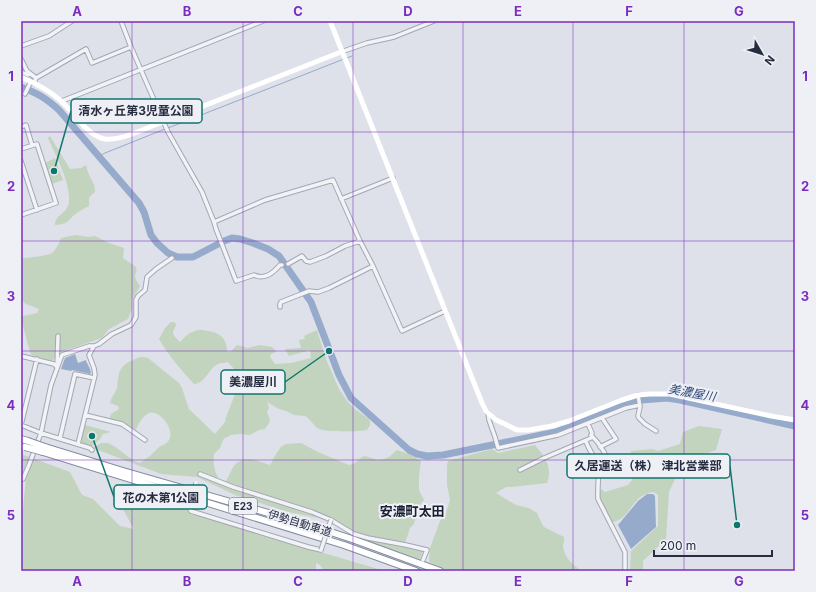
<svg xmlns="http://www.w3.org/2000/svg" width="816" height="592" font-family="Inter,'Noto Sans JP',sans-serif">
  <rect width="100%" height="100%" fill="#dee1e9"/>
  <path fill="#c2d4be" d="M50,136L70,169L81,168L86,165C87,167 87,170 88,172C91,181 95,182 95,192C86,199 90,198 89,206C85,208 81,210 77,213C67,220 70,224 55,225C55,215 65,214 68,206C74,189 55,154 48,138Z
    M55,158L63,180L52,184L45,163Z
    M75,235L89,237L95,236L109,243L124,248L123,258L136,267C137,271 136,272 135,276C135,279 138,283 140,286L132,300V309L128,319L109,329L102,338L58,353L52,361L31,355L28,345L21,318L23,316L37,313L39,309L26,304L21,300V258C28,258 44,256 50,254C56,251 59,243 61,238Z
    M171,322H174L176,324C176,327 174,329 173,332C173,336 178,340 180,342C184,338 188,333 195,331C199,329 203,330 207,331C219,332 227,338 227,351L230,352L237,345L248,348L260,345L272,347L276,351L274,353L271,354L270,357L275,364L291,363L311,358L310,350L289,356L285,349L301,348L299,340L305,339L304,336L317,330L326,359L339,389L347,401L356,410L369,419L370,422V425L367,430C361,432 324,432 319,429C313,426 311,419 305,416L294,415L286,411L279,409L267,402L269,407L267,413C272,421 270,422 265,429L259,430L250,435L241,434L231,435L225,438L223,440L220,448L214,454C213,464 214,472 220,480L226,481C229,476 231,470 234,466C244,454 258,461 270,465L276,454L281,447L286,444L301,443L318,452L349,465L355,463L362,457L365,456L378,460L384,459L389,457L397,450L409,454L421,461L419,476V490L424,500L418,507L414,524L410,528L404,546L423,551L420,559L369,542L367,539L334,519L313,517L288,512L235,495L197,477L172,475L161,474L93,448L101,443H108L114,446L134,461L140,463C143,460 147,458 150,456C153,453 156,450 159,447C162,445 167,444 169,440C171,436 171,432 169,428C167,421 157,410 149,413C142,416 138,425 136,430L121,422L111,420L110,417L111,414L119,409L118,406L110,403C111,397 115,394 117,388C118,385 117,382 118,379C119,368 124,364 133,360C139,357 142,356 148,358L179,383L182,388L189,409L215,434L225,422L226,417L234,397L239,381L234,369L228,362C224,363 220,363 218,364C208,369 206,383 194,384C181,370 169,356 159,339L165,328Z
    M85,425L111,432L103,434L100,439L91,447L82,443L81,441Z
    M699,426L722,429L716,450L698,456L686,466L674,481L669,492L666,539L643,561V571H630L631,551L658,526V495L654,492C636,494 634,507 622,518C619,520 614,522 610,523C604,512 595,502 601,489L605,492L628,485L632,480L633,471L629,460L631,451L653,449L658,451L680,444L683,432Z
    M535,445C545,457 553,467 547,483L512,487H506L496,493L516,505L529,508L537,513L542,524L544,527L564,537C565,541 563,543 563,546C564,557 574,567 583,571H449L429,562L430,548L440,521L446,513L450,500L447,485V465L448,461L492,449L498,453Z
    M21,454L70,472L82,495L93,499L120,526L134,529L121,506L110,491L116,484L188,504L191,514L385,571H324L320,565L316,563V571H38L32,569L29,571H21V529L26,477L21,475Z"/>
  <path fill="#96abcc" d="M75,354L78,363L86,360V361L90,369L91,373L90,374L72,370L71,371L61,369L65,358Z
    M647,494H653L655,496L656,527L631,549L618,525L638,501Z"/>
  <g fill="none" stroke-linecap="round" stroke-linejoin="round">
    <path stroke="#96abcc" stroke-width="1" d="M347,58L352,56
      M168,128L344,59
      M99,156L105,153L165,129"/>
    <path stroke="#96abcc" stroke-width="7" d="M21,87C37,93 46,98 59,110L139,203L144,212L151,235L157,243L168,253L177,257H193L224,241L232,238L240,239L253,243L268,249L279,256L311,302L339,375L351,398L409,450L417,454L427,456L443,455L556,432L618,407L642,400L667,398L680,400L795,426"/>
    <path stroke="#b9bdc7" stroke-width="3.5" stroke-dasharray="3.5 2" stroke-linecap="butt" d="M419,571L422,563"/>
    <g stroke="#a3a7b3" stroke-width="5.5">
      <path id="street" d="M121,21L131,47L168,132L202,192L214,222L216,229L233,273L236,281L254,275C265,280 273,273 280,265H282
        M21,46L49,36L72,21
        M341,52L367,43L394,37L434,21
        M21,59L27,71L36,78
        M21,72L28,75L30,73
        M34,83L36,78L86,49L92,63L131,47
        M25,94L31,81
        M62,101L263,21
        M21,127L26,125L32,145
        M21,149L37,144L56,203L21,215
        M21,161L37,210
        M341,199L393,178
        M214,222L265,200L333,180L360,241L373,266L402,331L445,311
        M288,264L302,256L306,261L310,262L326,256L345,246L360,241
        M280,307V304L281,302L309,291L318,292L329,288L373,266
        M21,356L54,364L57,367
        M57,367L58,336
        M638,395L640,407L638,416L639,418L645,424L656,431
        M488,413L489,420L495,437L498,448L558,435L626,408L640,405
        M85,415L122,424L145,440
        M21,425L41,433L90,448L92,450
        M21,425L37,359
        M591,435C600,444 608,457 610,469L598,471
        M60,438L75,374L94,378
        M586,441C588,449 594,455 597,464C600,471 597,489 598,499L625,552V571
        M78,444L95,375L94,368L89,355L94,346
        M600,447L616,439L602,418
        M520,470L544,458L591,438L592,433L588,424
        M200,474L233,487L312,512L331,520L354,534L368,538L406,545L427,550L423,560
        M21,478L23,479L29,465L41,433L51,385L62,355L89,346H94L99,344L112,334L131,325L136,317V300L138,296L145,290L147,277L156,269L172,258
        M189,508L191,511L194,512L308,547L321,550"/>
    </g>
    <g stroke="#848da1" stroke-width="8">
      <path id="highway" d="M21,439L28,441
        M45,447L123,471L303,523L352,539L440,571
        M43,452L344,545L416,571"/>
    </g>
    <use href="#street" stroke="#f1f3f7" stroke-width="3.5"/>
    <path stroke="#fff" stroke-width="5" d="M330,21L482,403L486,411L496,420L505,424L517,430H529L552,426L569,421L622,400L638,395L650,394H670L771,416L795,420
      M21,77C35,83 49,90 61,101C73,111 88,137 105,139C114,140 124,137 132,134L341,52"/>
    <use href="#highway" stroke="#fff" stroke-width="6"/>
    <g stroke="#a3a7b3" stroke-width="5.5" stroke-linecap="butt">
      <path id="street-bridge" d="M189,508L196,483
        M321,550L331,520"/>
    </g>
    <g stroke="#848da1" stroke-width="8" stroke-linecap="butt">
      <path id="highway-bridge" d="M28,441L45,447
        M25,447L43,452"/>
    </g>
    <use href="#street-bridge" stroke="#f1f3f7" stroke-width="3.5"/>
    <use href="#highway-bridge" stroke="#fff" stroke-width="6"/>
  </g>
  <path fill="none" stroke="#7b2cbf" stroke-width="1" stroke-opacity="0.55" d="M132,21V571M243,21V571M353,21V571M463,21V571M573,21V571M684,21V571M21,132H795M21,241H795M21,351H795M21,460H795"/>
  <g text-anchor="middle" stroke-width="4" stroke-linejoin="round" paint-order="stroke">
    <rect fill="#eef0f6" stroke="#626877" stroke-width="1" x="229" y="498" width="28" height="16" rx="3"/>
    <g font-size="10" font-weight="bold" fill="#262d41">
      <text x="243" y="510">E23</text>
    </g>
    <g font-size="11" fill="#262d41" stroke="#eef0f6">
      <text transform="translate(300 523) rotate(17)" y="4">伊勢自動車道</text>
    </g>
    <g font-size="12" font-style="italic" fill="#2d4878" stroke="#eef0f6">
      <text transform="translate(692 393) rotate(10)" y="4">美濃屋川</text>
    </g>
    <g font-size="13" font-weight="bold" fill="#181f32" stroke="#eef0f6">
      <text x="412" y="516">安濃町太田</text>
    </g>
  </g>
  <path fill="none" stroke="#0f766e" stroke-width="1.5" d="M54 171L71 111M329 351L285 382M737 525L730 466M92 436L114 497"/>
  <g fill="#0f766e" stroke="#eef0f6" stroke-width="1.5">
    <circle cx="54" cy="171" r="4"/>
    <circle cx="329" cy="351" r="4"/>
    <circle cx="737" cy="525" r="4"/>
    <circle cx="92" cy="436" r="4"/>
  </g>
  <g fill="#eef0f6" stroke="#0f766e" stroke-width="1.5">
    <rect x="71" y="99" width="131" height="24" rx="4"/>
    <rect x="221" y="370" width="64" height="24" rx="4"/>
    <rect x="567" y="454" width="163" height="24" rx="4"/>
    <rect x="114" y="485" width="93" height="24" rx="4"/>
  </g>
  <g font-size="12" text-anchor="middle" font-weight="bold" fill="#262d41">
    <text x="136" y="115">清水ヶ丘第3児童公園</text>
    <text x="253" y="386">美濃屋川</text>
    <text x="648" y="470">久居運送（株） 津北営業部</text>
    <text x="161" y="502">花の木第1公園</text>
  </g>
  <rect width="816" height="592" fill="none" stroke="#eef0f6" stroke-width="44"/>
  <g transform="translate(762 54) rotate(129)" stroke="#eef0f6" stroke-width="3" paint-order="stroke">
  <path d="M0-3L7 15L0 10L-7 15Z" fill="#262d41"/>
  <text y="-6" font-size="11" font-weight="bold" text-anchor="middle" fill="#262d41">N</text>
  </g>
  <path d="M654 550v6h118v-6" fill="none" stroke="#262d41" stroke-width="2"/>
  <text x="660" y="550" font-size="12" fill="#262d41" stroke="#eef0f6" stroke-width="3" paint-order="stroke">200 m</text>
  <rect x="22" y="22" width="772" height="548" fill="none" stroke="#7b2cbf" stroke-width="1.5"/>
  <g font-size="13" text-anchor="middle" font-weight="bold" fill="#7b2cbf">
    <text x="77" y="16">A</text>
    <text x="187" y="16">B</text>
    <text x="298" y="16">C</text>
    <text x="408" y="16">D</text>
    <text x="518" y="16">E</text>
    <text x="629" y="16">F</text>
    <text x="739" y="16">G</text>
    <text x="11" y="81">1</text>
    <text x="805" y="81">1</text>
    <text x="11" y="191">2</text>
    <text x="805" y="191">2</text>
    <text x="11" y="301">3</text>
    <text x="805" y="301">3</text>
    <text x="11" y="410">4</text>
    <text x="805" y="410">4</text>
    <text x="11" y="520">5</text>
    <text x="805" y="520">5</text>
    <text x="77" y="586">A</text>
    <text x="187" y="586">B</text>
    <text x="298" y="586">C</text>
    <text x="408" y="586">D</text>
    <text x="518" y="586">E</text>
    <text x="629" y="586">F</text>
    <text x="739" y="586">G</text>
  </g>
</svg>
